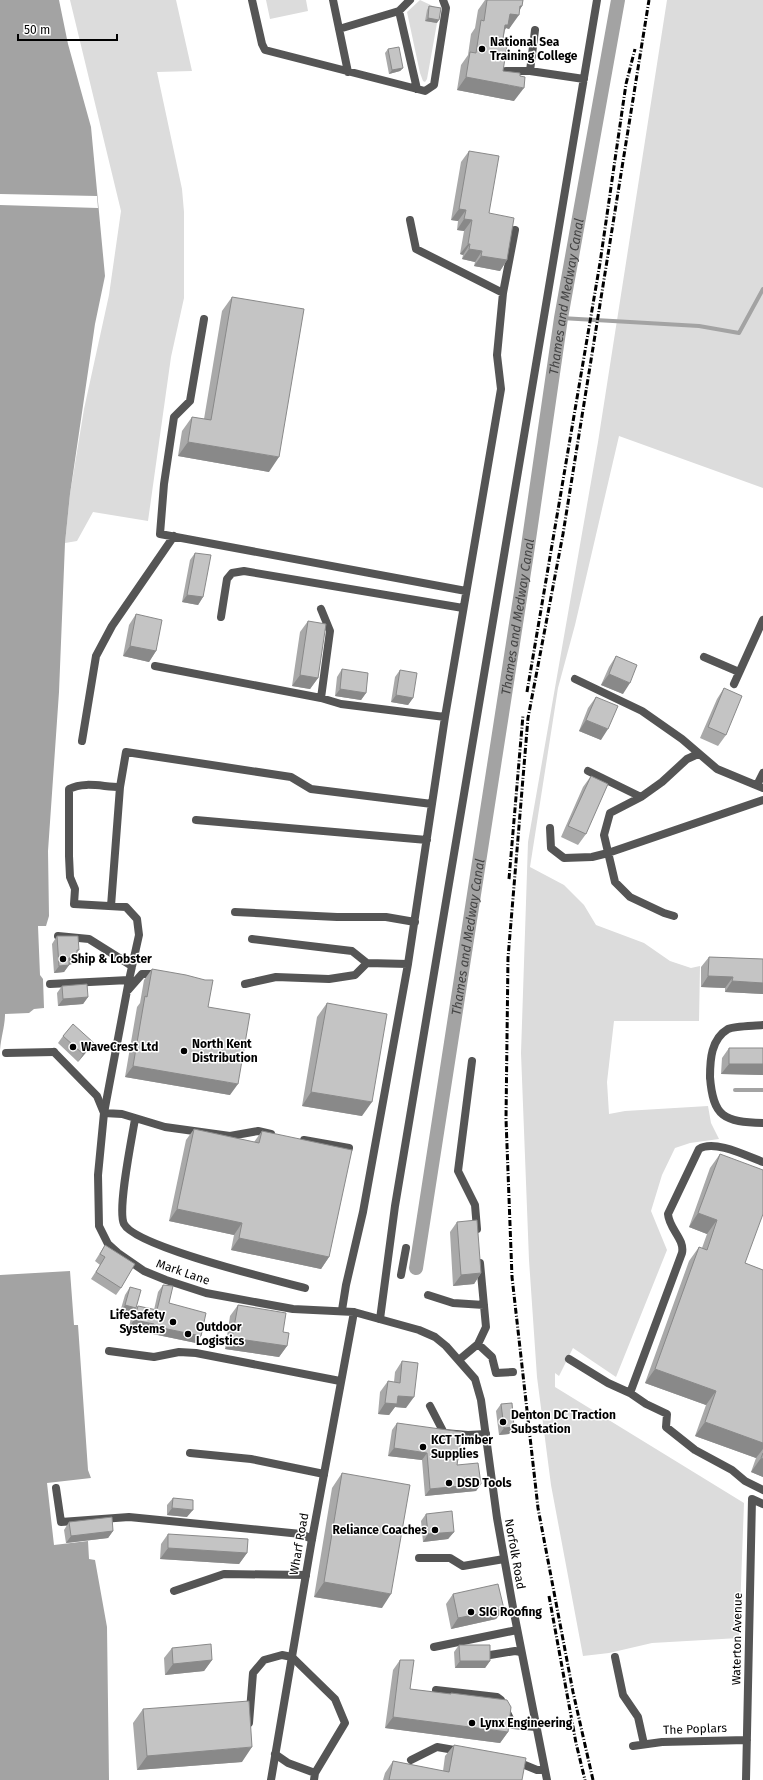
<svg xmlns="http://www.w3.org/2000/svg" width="763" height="1780" font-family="'Fira Sans',sans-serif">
  <rect width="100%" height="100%" fill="#fff"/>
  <path fill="#dcdcdc" d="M70,0H176L192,71L157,72L182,189L184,212V298L171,357L148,521L93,512L77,541L65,543L70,494L84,409L109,295L121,211Z
    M266,0H306L308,11L270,19Z
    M420,0L437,8V23L427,79L425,82L423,81L420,73L407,12Z
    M667,0H763V488L619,436L575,625L558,688L530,867L564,885L584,905L596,925L644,943L670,961L691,968L700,966L699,1021H614L607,1082L609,1114L625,1111L708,1106L711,1123L719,1139L690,1143L675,1148L662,1175L651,1211L667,1250L616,1377L573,1348L559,1376L555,1373V1387L744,1503L739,1638L652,1643L609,1653L583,1656L551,1485L537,1377L529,1260L521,1053L528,842L598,442Z"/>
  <path fill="#a3a3a3" d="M0,0H59L68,44L91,127L105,276L95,324L70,494L65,543L59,692L48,851L49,916L46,926H38L40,975L43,979L44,1008L34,1009L29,1013L5,1014C5,1026 1,1037 0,1050Z
    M70,1271L74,1325H78L88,1470L91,1478L47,1483L54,1545L88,1541L89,1559L95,1560L107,1627L109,1780H0V1275Z"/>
  <path fill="#fff" d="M0,194L97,196L98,208L0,205Z"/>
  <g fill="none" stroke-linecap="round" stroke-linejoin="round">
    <path stroke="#a3a3a3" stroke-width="4" d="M561,318L699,326L739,333L763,289
      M735,1090H763"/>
    <path stroke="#a3a3a3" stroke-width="14" id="s1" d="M416,1268L527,553L561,318L618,0"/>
    <path stroke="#555" stroke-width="8" d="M252,0L262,44L265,50L425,91L434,85L446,8L443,0
      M333,0L348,72
      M399,11L417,89
      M339,29L399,11L410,0
      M506,71H530L584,79
      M530,71L535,30
      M410,220L416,249L503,293
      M204,319L190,401L174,417L164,484L160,534L466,591
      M221,617L227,579L232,573L244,571L463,608
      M704,657L739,672
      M155,666L321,698L341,704L445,717
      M575,679L642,711L682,739L717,769L763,788
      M734,684L763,620
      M321,698L330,631L321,609
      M82,741L96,656L112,626L174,536
      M588,771L641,797L662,782L687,759L698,754
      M757,785L763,773
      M120,787C103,787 85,781 69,789V856L70,877L75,889L74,904L126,907L137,919L139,935L129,980
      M641,797L610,813L604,835L615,882L630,897L664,913L674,916
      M196,820L427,840
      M550,828L551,848L564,858L592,857L608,853L763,800
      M111,906L120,787L126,752L291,777L311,789L432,804
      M235,912L337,917H386L415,922
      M58,936L89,939L132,966
      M252,939L352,951L367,963
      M50,984L129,980L104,1113L122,1114L165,1127L230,1136L258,1131L271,1134
      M245,984L276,977L329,979L355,975L367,963L408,964
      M128,990L142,974H158
      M6,1053L54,1052
      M472,1061L458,1171L475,1205L477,1229
      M710,1077C710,1060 711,1039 728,1029C735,1026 755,1026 763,1025
      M135,1119C132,1138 117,1210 124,1224C136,1247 275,1280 305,1288
      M304,1140L349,1148
      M763,1162C747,1156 714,1139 699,1149L668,1214C669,1229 685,1239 682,1253L630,1393L646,1404L667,1414L666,1427L695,1450L732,1470L745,1481L763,1490
      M401,1275L406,1248
      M428,1295L453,1303L484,1305
      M342,1310L346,1285L363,1212L408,964L445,717L501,389L497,355L503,293L515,230
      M380,1319L395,1206L597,0
      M478,1344L492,1357L496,1373L513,1372
      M109,1351L154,1357L179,1352L196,1353L340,1381
      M460,1359L478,1344L486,1327L480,1263
      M569,1359L608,1383L630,1393
      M430,1406L444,1433L468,1435L486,1434
      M190,1453L251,1459L324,1474
      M56,1488L61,1522L129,1517L301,1534L312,1539
      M419,1558H450L463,1566L504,1559
      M174,1591L224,1574L306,1575
      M434,1647L517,1630
      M490,1655L515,1651L521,1652
      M436,1690L497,1697L501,1700L513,1725L536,1727
      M249,1723L253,1673L264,1660L282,1655L292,1657L335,1699L345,1723L315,1773L314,1780
      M275,1754L288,1763L315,1773
      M411,1760L437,1747L460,1751
      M515,1761L537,1770H544"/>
    <path stroke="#555" stroke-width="8" d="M54,1052L97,1096L104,1113L98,1175L99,1226L108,1244L118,1253L144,1271L166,1280L206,1293L293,1309L354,1312L419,1330L435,1337L446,1346L475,1379L481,1400L497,1518L514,1613L547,1780
      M710,1077C713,1117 724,1122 763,1123
      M615,1657L623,1695L638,1717L644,1744
      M633,1746L662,1742L747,1740
      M271,1780L312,1539L354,1312
      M746,1780L752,1499L763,1504"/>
    <path stroke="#000" stroke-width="3" stroke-dasharray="6 2 1 2" stroke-linecap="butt" d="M527,692L600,263L626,84L635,49
      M509,879L523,715
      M549,1596L576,1743L585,1780
      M593,1780L573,1692L538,1508L512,1277L506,1119L508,958L528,718L563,534L649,0"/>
  </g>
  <path fill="#a9a9a9" d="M485,0H523L522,6L509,29L506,28L505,30L502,45L503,71L514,101L457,90L461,65L468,55L471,34L475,28L478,10Z
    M429,6L437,23L425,21L427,10Z
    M388,49L403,68L400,71L389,74L385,53Z
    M469,151L489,213L507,260L500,271L474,266L475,262L462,259L463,255L460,254L464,231L457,230L458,221L451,220L461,162Z
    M232,297L269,472L178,456L182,431L192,417L204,419L222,311Z
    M195,553L203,597L198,605L182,602L190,560Z
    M136,614L156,651L149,662L123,656L129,625Z
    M308,621L318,678L310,689L292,686L300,632Z
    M616,656L623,694L601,685L609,667Z
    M342,669L366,693L361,700L335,696L337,677Z
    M400,670L413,698L408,705L391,702L395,677Z
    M724,688L726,735L718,746L700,738L717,699Z
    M596,697L601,740L579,731L588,708Z
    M591,776L586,834L578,845L561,837L583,787Z
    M57,936L79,950L77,952V957L72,964L69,965L64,972L54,973L52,944Z
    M709,957L763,959V994L725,992V988L701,987V967Z
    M152,969L208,1007L230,1095L125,1077L137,1007L140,1003L144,980Z
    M62,986L88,997L83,1004L58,1006L57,993Z
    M327,1003L362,1116L302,1106L317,1017Z
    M63,1036L88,1050L78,1062L58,1043Z
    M729,1048H763V1075L721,1074L722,1058Z
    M194,1129L254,1142L262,1131L329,1257L321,1269L231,1250L234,1235L169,1221L186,1140Z
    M720,1154L745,1263L763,1270V1477L751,1472L756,1458L695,1436L706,1405L645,1383L689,1261L699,1247L702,1248L707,1234L689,1227L710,1168Z
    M457,1222L481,1273L474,1284L453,1286L450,1232Z
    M105,1245L121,1288L116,1295L91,1279L100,1265L95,1261Z
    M163,1285L169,1303L201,1336L196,1343L148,1333L149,1332L129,1327L132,1313L138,1306L154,1310L158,1292Z
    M130,1287L136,1308L131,1315L120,1312L125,1295Z
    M238,1305L283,1332L287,1346L279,1357L225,1349L230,1316Z
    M402,1361L406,1408L395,1407L389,1415L378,1414L380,1392L388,1381L394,1382L395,1372Z
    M501,1404L514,1427L509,1434L499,1435L496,1411Z
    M397,1423L457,1465L481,1484L476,1491L425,1496L422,1460L388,1456L392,1430Z
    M342,1473L382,1608L314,1597L332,1488Z
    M173,1498L187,1517L167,1515V1505Z
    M426,1514L454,1532L448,1539L423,1542L421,1521Z
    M69,1522L113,1531L108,1538L66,1543L64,1530Z
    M168,1534L247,1553L239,1564L160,1559L161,1544Z
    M453,1594L504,1609L496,1619L451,1629L446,1604Z
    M459,1645L490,1661L485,1668H455L454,1652Z
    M172,1648L212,1660L204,1671L165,1675L164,1658Z
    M400,1660L410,1689L450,1694L451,1693L508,1732L500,1743L385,1728L393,1670Z
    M143,1709L242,1762L137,1770L133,1723Z
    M454,1745L522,1780H383L385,1773L393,1761L443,1771L445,1756Z"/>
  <path fill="#898989" d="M520,6H522L516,15H519L509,29L506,28L499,39L510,14Z
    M428,18L439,20L437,23L425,21Z
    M403,68L400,71L389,74L392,70Z
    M466,77L524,88L514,101L457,90Z
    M459,209L466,210L458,221L451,220Z
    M464,219L472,220L464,231L457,230Z
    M468,244H470L463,255L460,254Z
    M469,249L482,251L475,262L462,259Z
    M481,256L507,260L500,271L474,266Z
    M188,442L279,457L269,472L178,456Z
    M187,595L203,597L198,605L182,602Z
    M130,646L156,651L149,662L123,656Z
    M609,674L630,683L623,694L601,685Z
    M300,675L318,678L310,689L292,686Z
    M340,689L366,693L361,700L335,696Z
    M396,695L413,698L408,705L391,702Z
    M586,720L608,729L601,740L579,731Z
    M77,957L72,964L64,965L69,958Z
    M69,965L64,972L54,973L59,966Z
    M708,976L733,977L725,988L701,987Z
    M732,981L763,983V994L725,992Z
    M88,997L83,1004L58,1006L63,999Z
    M94,1043L88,1050L78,1062L83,1054Z
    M729,1064H763V1075L721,1074Z
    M133,1066L238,1084L230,1095L125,1077Z
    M311,1092L372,1102L362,1116L302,1106Z
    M177,1209L242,1223L234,1235L169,1221Z
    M698,1213L717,1220L707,1234L689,1227Z
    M239,1238L329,1257L321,1269L231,1250Z
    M481,1273L474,1284L453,1286L461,1275Z
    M125,1305L136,1308L131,1315L120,1312Z
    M134,1320L154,1324L149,1332L129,1327Z
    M153,1326L201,1336L196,1343L148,1333Z
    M232,1338L287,1346L279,1357L225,1349Z
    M655,1369L716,1391L706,1405L645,1383Z
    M398,1396L414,1397L406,1408L395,1407L389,1415L378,1414L385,1403Z
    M705,1422L763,1443V1449L756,1458L695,1436Z
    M514,1427L509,1434L499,1435L504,1428Z
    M394,1448L427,1453L422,1460L388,1456Z
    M761,1458L763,1459V1477L751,1472Z
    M481,1484L476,1491L425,1496L430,1489Z
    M172,1508L193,1510L187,1517L167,1515Z
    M113,1531L108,1538L66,1543L71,1536Z
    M454,1532L448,1539L423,1542L428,1534Z
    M168,1548L247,1553L239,1564L160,1559Z
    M324,1582L391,1594L382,1608L314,1597Z
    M504,1609L496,1619L451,1629L458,1618Z
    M212,1660L204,1671L165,1675L173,1664Z
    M460,1661H490L485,1668H455Z
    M393,1717L508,1732L500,1743L385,1728Z
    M252,1747L242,1762L137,1770L147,1756Z"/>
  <path fill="#c4c4c4" stroke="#898989" d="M487,0H523L522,6H520L519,15L510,14L508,25H505L502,45L507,46L503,71L520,73V76L525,77L524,88L466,77L470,52L476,53L481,20L484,21Z
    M429,6L441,8L439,20L428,18Z
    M399,47L403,68L392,70L388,49Z
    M469,151L499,156L489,213L514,218L507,260L481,256L482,251L469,249L470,244H468L472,220L464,219L466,210L459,209Z
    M232,297L304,309L279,457L188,442L192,417L211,420Z
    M195,553L211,555L203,597L187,595Z
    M136,614L162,620L156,651L130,646Z
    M308,621L326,624L318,678L300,675Z
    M616,656L637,665L630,683L609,674Z
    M342,669L368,673L366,693L340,689Z
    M400,670L417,673L413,698L396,695Z
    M724,688L742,696L726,735L708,727Z
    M596,697L618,706L608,729L586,720Z
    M591,776L608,784L586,834L568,826Z
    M57,936H78L79,950H77V957L69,958V965L59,966Z
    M709,957L763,959V983L732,981L733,977L708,976Z
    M152,969L186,975L205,980H213L208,1007L250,1014L238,1084L133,1066L145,996L147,997Z
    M87,984L88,997L63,999L62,986Z
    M327,1003L387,1014L372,1102L311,1092Z
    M73,1024L94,1043L83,1054L63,1036Z
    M729,1048H763V1064H729Z
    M194,1129L259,1143L262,1131L352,1150L329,1257L239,1238L242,1223L177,1209Z
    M720,1154L763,1170V1214L745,1263L763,1270V1443L705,1422L716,1391L655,1369L699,1247L707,1250L717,1220L698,1213Z
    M477,1220L481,1273L461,1275L457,1222Z
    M105,1245L135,1264L121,1288L96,1272L105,1257L100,1254Z
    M163,1285L173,1286L169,1303L206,1313L201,1336L153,1326L154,1324L134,1320L138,1306L157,1310Z
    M130,1287L141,1290L136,1308L125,1305Z
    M238,1305L286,1313L283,1332L289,1333L287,1346L232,1338Z
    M402,1361L418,1363L414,1397L398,1396L397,1404L385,1403L388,1381L400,1383Z
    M512,1403L514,1427L504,1428L501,1404Z
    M397,1423L462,1432L457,1465L478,1463L481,1484L430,1489L427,1453L394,1448Z
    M763,1453V1459L761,1458Z
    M342,1473L410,1485L391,1594L324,1582Z
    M173,1498L193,1500V1510L172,1508Z
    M452,1511L454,1532L428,1534L426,1514Z
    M112,1517L113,1531L71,1536L69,1522Z
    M168,1534L248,1539L247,1553L168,1548Z
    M498,1584L504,1609L458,1618L453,1594Z
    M211,1644L212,1660L173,1664L172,1648Z
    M459,1645H490V1661H460Z
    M400,1660H414L410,1689L451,1694V1693L507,1700L511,1707L508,1732L393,1717Z
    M249,1701L252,1747L147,1756L143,1709Z
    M454,1745L526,1758L522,1780H389L393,1761L449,1772Z"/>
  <g fill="#000" stroke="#fff" stroke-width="1.5">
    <circle cx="482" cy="49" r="4"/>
    <circle cx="63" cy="959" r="4"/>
    <circle cx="73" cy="1047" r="4"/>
    <circle cx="184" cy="1051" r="4"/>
    <circle cx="173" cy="1322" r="4"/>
    <circle cx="188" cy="1334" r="4"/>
    <circle cx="503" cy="1422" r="4"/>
    <circle cx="423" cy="1447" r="4"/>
    <circle cx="449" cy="1483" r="4"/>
    <circle cx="435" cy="1530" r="4"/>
    <circle cx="471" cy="1612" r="4"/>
    <circle cx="472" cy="1723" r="4"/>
  </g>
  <g text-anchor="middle" stroke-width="3" stroke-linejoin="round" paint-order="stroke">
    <g font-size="12" font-weight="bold" fill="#000" stroke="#fff" text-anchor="start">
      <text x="490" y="46">National Sea<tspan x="490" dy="14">Training College</tspan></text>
      <text x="71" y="963">Ship &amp; Lobster</text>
      <text x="192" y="1048">North Kent<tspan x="192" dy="14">Distribution</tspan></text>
      <text x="81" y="1051">WaveCrest Ltd</text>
      <text x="165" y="1319" text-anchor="end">LifeSafety<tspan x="165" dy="14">Systems</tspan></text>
      <text x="196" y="1331">Outdoor<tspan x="196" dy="14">Logistics</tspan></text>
      <text x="511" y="1419">Denton DC Traction<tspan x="511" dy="14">Substation</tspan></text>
      <text x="431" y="1444">KCT Timber<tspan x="431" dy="14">Supplies</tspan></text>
      <text x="457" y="1487">DSD Tools</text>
      <text x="427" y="1534" text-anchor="end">Reliance Coaches</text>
      <text x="479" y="1616">SIG Roofing</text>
      <text x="480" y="1727">Lynx Engineering</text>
    </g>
    <g font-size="12" fill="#000" stroke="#fff">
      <text transform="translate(183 1272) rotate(19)" y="4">Mark Lane</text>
      <text transform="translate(299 1544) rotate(-80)" y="4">Wharf Road</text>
      <text transform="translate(515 1554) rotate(80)" y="4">Norfolk Road</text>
      <text transform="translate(737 1639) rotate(-89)" y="4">Waterton Avenue</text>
      <text transform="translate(695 1729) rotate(-2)" y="4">The Poplars</text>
    </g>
    <g font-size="13" font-style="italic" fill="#444" stroke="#fff">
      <text dy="5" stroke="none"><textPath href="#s1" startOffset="983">Thames and Medway Canal</textPath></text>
      <text dy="5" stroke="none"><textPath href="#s1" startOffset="659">Thames and Medway Canal</textPath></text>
      <text dy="5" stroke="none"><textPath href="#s1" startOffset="335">Thames and Medway Canal</textPath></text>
    </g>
  </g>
  <path d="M18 34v6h99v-6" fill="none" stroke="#000000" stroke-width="2"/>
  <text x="24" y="34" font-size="12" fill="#000000" stroke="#ffffff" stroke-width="3" paint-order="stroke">50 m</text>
</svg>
